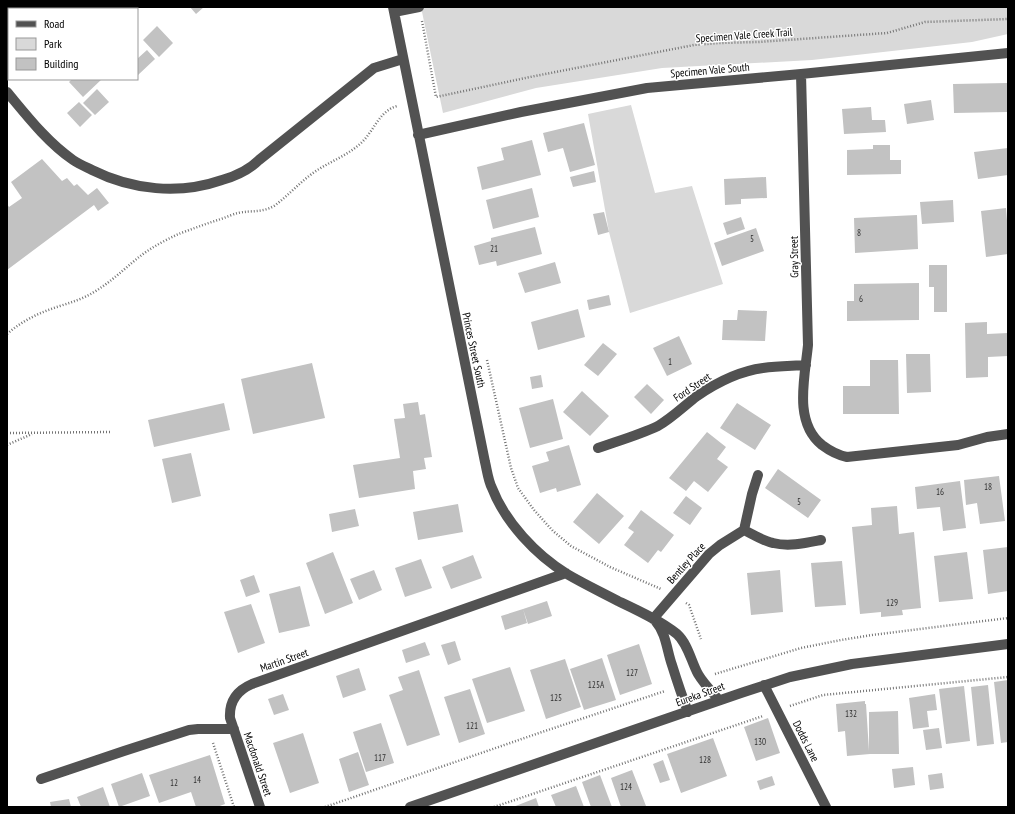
<svg xmlns="http://www.w3.org/2000/svg" width="1015" height="814" font-family="'PT Sans Narrow',sans-serif">
  <rect width="100%" height="100%" fill="#fff"/>
  <path fill="#d9d9d9" d="M421,7H1008V34L972,42L812,60L662,68L536,88L443,113Z
    M631,105L655,193L692,186L723,284L630,313L609,232L588,114Z"/>
  <path fill="#c2c2c2" d="M17,7H52L54,9H15Z
    M65,7H100L97,9H67Z
    M190,7H204L196,14Z
    M7,22L9,24V71L7,69Z
    M157,26L173,43L159,57L143,40Z
    M147,50L155,59L137,76V59Z
    M72,79H102L83,97L69,82Z
    M1008,83V112L954,113L953,84Z
    M97,89L109,102L95,115L83,103Z
    M931,100L934,120L907,124L904,104Z
    M79,102L92,115L80,127L67,113Z
    M871,107L872,120H885L886,132L844,134L842,109Z
    M584,123L595,165L570,172L563,148L548,152L543,133Z
    M532,140L541,175L482,190L477,167L504,160L501,148Z
    M873,145H890V160H901V174L847,175V150L873,149Z
    M1008,148V175L978,179L974,152Z
    M42,159L62,181L67,178L74,186L77,184L88,195L97,188L109,203L98,211L94,205L7,270V204L9,207L22,198L11,182Z
    M594,171L596,182L573,187L570,177Z
    M766,177L767,198L741,199V204L725,205L724,179Z
    M532,188L539,217L493,229L486,200Z
    M953,200L954,222L922,224L920,202Z
    M1006,208L1008,233V254L986,257L981,211Z
    M604,212L609,232L598,235L593,214Z
    M917,215L918,249L855,253L854,218Z
    M741,217L745,229L727,235L723,223Z
    M535,227L542,254L497,266L496,261L479,265L474,246L491,241V238Z
    M756,228L764,251L722,266L714,243Z
    M555,262L561,283L525,293L518,273Z
    M929,265H947V312H934V287H929Z
    M919,283V320L847,321V301H854V284Z
    M609,295L611,305L589,310L587,300Z
    M578,309L585,337L538,350L531,322Z
    M738,310L767,311L765,341L722,340L723,320H737Z
    M987,322V334L1008,333V356L988,357V377L966,378L965,323Z
    M679,336L692,364L667,376L653,348Z
    M603,343L617,354L598,376L584,365Z
    M906,354H930L931,392L907,393Z
    M870,360H898L899,414H843V386H870Z
    M312,363L325,418L253,434L241,379Z
    M541,375L543,387L532,389L530,377Z
    M647,384L664,400L651,414L634,397Z
    M582,391L609,416L590,436L563,412Z
    M553,399L563,439L530,448L519,408Z
    M418,402L420,415L425,414L432,457L424,458L426,469L413,471L415,489L359,498L353,465L400,458L394,419L405,418L403,404Z
    M224,403L230,430L154,447L148,420Z
    M737,403L771,425L755,450L720,428Z
    M707,432L726,447L717,459L728,467L708,492L694,481L686,491L669,478Z
    M569,445L581,485L557,492L556,488L540,493L532,466L549,461L546,452Z
    M191,453L201,496L172,503L162,459Z
    M778,469L821,500L808,518L765,488Z
    M999,476L1005,521L980,524L977,503L966,505L964,480Z
    M960,481L966,528L943,531L940,507L917,509L915,487Z
    M597,493L624,516L599,544L573,522Z
    M686,496L702,508L690,525L673,513Z
    M458,504L463,532L418,540L413,512Z
    M897,506L899,534L914,532L921,608L902,610L903,615L881,617V612L860,614L852,527L872,525L871,508Z
    M355,509L359,526L332,532L329,514Z
    M641,510L674,535L661,552L658,550L648,563L624,545L634,532L628,528Z
    M1008,547V591L988,594L983,550Z
    M333,552L353,603L325,614L306,563Z
    M967,552L973,599L939,602L934,556Z
    M473,555L482,578L451,589L442,567Z
    M421,559L432,588L405,597L395,568Z
    M842,561L846,605L815,607L811,563Z
    M374,570L382,590L359,600L350,579Z
    M780,570L783,612L751,615L747,573Z
    M254,575L260,592L246,597L240,580Z
    M300,586L310,626L279,633L269,594Z
    M547,601L552,616L528,624L523,609Z
    M251,604L265,643L238,653L224,612Z
    M523,609L527,623L505,630L501,616Z
    M455,641L461,660L448,665L441,645Z
    M425,642L430,655L406,663L402,650Z
    M639,644L652,684L620,695L607,655Z
    M602,658L616,700L584,710L570,669Z
    M565,659L581,707L546,719L530,670Z
    M510,667L525,711L487,723L472,679Z
    M359,668L366,690L343,698L336,676Z
    M419,670L440,735L407,746L389,695L403,690L398,677Z
    M1008,680V742L1001,743L994,682Z
    M988,685L994,744L977,746L971,687Z
    M964,686L970,741L946,744L939,689Z
    M470,689L485,734L459,743L444,697Z
    M283,694L289,710L274,715L268,699Z
    M935,694L937,710L927,711L929,727L913,729L909,698Z
    M865,701V704H866L869,751V712L898,711L899,754H870L847,756L845,731L838,732L836,704Z
    M768,718L780,753L756,761L744,727Z
    M381,723L394,763L366,772L353,732Z
    M939,728L942,748L926,750L923,730Z
    M303,733L319,783L290,793L273,743Z
    M713,738L727,776L681,793L667,754Z
    M358,752L369,785L349,792L339,759Z
    M210,755L225,804L217,807H196L191,792L159,803L149,775Z
    M663,760L670,780L660,783L653,764Z
    M913,767L915,785L894,788L892,769Z
    M632,770L646,806L642,807H621L611,778Z
    M142,773L150,796L119,807L111,784Z
    M942,773L944,788L930,790L928,775Z
    M600,775L612,807H591L582,782Z
    M772,776L775,785L760,790L757,781Z
    M576,786L584,807H556L551,795Z
    M103,787L110,807H81L77,797Z
    M536,798L539,807H513Z
    M69,799L71,807H51L50,802Z"/>
  <g fill="none" stroke-linecap="round" stroke-linejoin="round">
    <path stroke="#747474" stroke-width="2.5" stroke-dasharray="1 2" stroke-linecap="butt" d="M422,21L436,97L530,77L694,45L719,43L758,42L887,33L925,22L1008,19
      M7,334C23,320 41,312 60,306C72,302 83,299 94,292C111,282 124,269 139,257C152,247 167,239 181,233C195,228 208,223 221,219C227,217 233,214 238,213C252,210 261,213 274,206C288,196 299,183 313,173C330,161 350,155 364,140C375,128 380,111 397,106
      M487,360L511,468L518,488L534,510L553,531L571,546L610,567L661,589
      M7,433L112,432
      M7,445L32,434
      M686,603L689,605L701,639
      M715,674L801,648L841,640L872,635L1008,618
      M790,706L823,695L1008,677
      M213,743L234,807
      M325,807L539,733L665,691
      M494,807L763,716"/>
    <path stroke="#525252" stroke-width="10" d="M393,7L485,462C487,470 488,480 492,488C505,522 536,555 567,574C584,584 601,592 618,601C637,610 661,621 677,634C688,644 691,661 698,674C704,684 712,692 719,700
      M394,12L419,7
      M801,74L808,345C805,377 793,422 822,445C830,451 837,455 847,457L958,445L987,437L1008,434
      M7,92C27,116 47,142 73,160C79,164 86,167 92,170C132,190 179,195 222,180C236,176 249,170 259,160L374,68L403,59
      M418,135L521,112L647,88L801,74L1008,53
      M598,448C618,441 639,435 658,426C672,418 684,406 697,396C716,383 740,371 763,368C778,366 792,366 806,365
      M744,530C754,535 763,541 773,543C789,547 806,543 821,540
      M653,619L709,554L720,545L744,530L752,494L758,475
      M656,622C666,633 667,651 672,665C677,681 682,696 688,712
      M764,685L826,807
      M41,779L124,751L189,730L198,729H234
      M260,807L230,718C229,701 238,690 252,684L566,573
      M410,807L741,693L790,677L852,664L1008,644"/>
  </g>
  <g text-anchor="middle" stroke-width="3" stroke-linejoin="round" paint-order="stroke">
    <g font-size="9" fill="#303030">
      <text x="859" y="236">8</text>
      <text x="752" y="242">5</text>
      <text x="494" y="252">21</text>
      <text x="861" y="302">6</text>
      <text x="670" y="365">1</text>
      <text x="988" y="490">18</text>
      <text x="940" y="495">16</text>
      <text x="799" y="505">5</text>
      <text x="892" y="606">129</text>
      <text x="632" y="676">127</text>
      <text x="596" y="688">125A</text>
      <text x="556" y="701">125</text>
      <text x="851" y="717">132</text>
      <text x="472" y="729">121</text>
      <text x="760" y="745">130</text>
      <text x="380" y="761">117</text>
      <text x="705" y="763">128</text>
      <text x="197" y="783">14</text>
      <text x="174" y="786">12</text>
      <text x="626" y="790">124</text>
    </g>
    <g font-size="11" fill="#000" stroke="#fff">
      <text transform="translate(744 35) rotate(-4)" y="4">Specimen Vale Creek Trail</text>
      <text transform="translate(710 70) rotate(-5)" y="4">Specimen Vale South</text>
      <text transform="translate(794 257) rotate(-91)" y="4">Gray Street</text>
      <text transform="translate(474 350) rotate(78)" y="4">Princes Street South</text>
      <text transform="translate(692 387) rotate(-34)" y="4">Ford Street</text>
      <text transform="translate(686 563) rotate(-48)" y="4">Bentley Place</text>
      <text transform="translate(284 660) rotate(-19)" y="4">Martin Street</text>
      <text transform="translate(700 694) rotate(-20)" y="4">Eureka Street</text>
      <text transform="translate(806 741) rotate(63)" y="4">Dodds Lane</text>
      <text transform="translate(258 764) rotate(71)" y="4">Macdonald Street</text>
    </g>
  </g>
  <rect width="1015" height="814" fill="none" stroke="#000000" stroke-width="16"/>
  <rect x="8" y="8" width="130" height="72" fill="#ffffff" stroke="#999999"/>
  <rect x="16" y="21" width="20" height="6" fill="#525252" stroke="#999999"/>
  <text x="44" y="28" font-size="12" fill="#000000">Road</text>
  <rect x="16" y="38" width="20" height="12" fill="#d9d9d9" stroke="#999999"/>
  <text x="44" y="48" font-size="12" fill="#000000">Park</text>
  <rect x="16" y="58" width="20" height="12" fill="#c2c2c2" stroke="#999999"/>
  <text x="44" y="68" font-size="12" fill="#000000">Building</text>
</svg>
